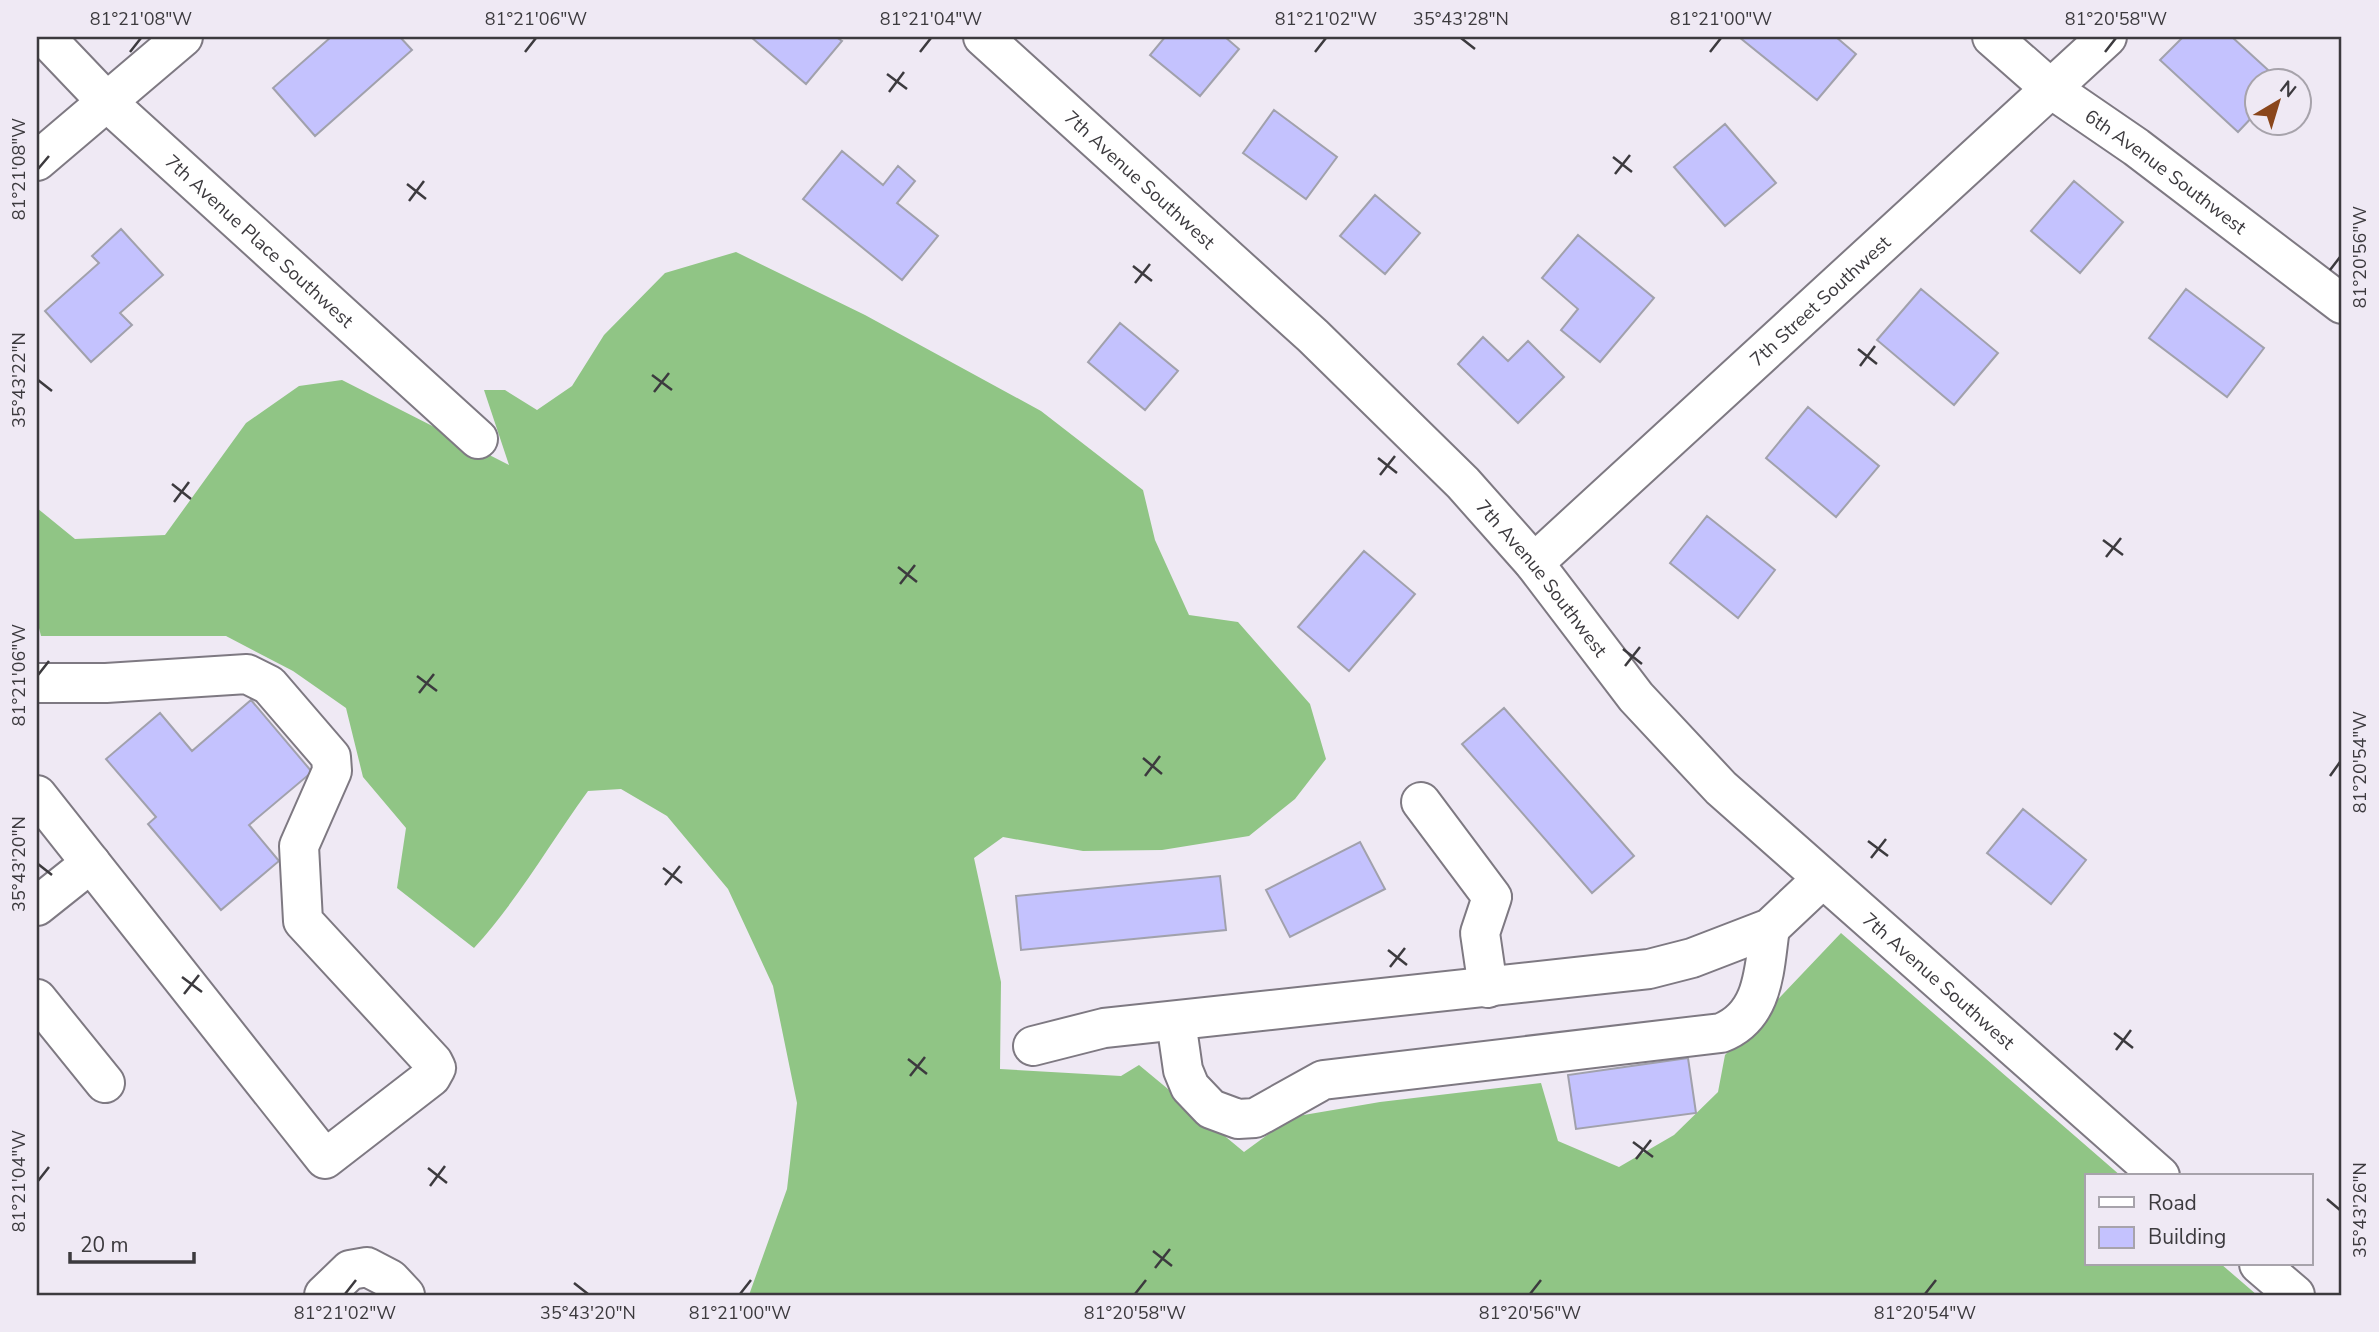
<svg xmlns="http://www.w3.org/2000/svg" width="2379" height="1332" font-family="'Nunito Sans',sans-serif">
  <rect width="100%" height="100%" fill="#efe9f4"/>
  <path fill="#90c585" d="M736,252L865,315L1041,411L1143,490L1155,540L1189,615L1238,622L1310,704L1326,759L1295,799L1249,836L1162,850L1083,851L1003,837L974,858L1001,982L1000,1069L1121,1076L1139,1065L1244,1152L1292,1117L1380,1102L1541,1083L1558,1141L1619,1167L1674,1135L1718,1092L1725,1055L1841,933L2121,1176H2087V1264H2221L2257,1295H749L787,1189L797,1103L773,986L728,889L667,816L621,789L588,791C550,843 518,900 474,948L397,888L406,828L363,777L346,708L293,671L226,636H41L37,620V508L75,539L165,535L246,423L299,386L342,380L509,465L484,390H505L537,410L572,386L604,335L665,273Z"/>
  <path fill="#c4c2fe" stroke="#a1a1ac" stroke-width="2" d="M331,37H400L412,50L315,136L273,88Z
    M751,37H836L842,41L806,84Z
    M1165,37H1225L1239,49L1200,96L1150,55Z
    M1739,37H1836L1856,54L1817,100Z
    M2183,37H2232L2279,80H2256V113L2238,132L2160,60Z
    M1274,110L1337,157L1306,199L1243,153Z
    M1725,124L1776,183L1725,226L1674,167Z
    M842,151L883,185L898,166L915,181L897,203L938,236L902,280L803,199Z
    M2074,181L2123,222L2080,273L2031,231Z
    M1375,195L1420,233L1385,274L1340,236Z
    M121,229L163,275L120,313L132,325L91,362L45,311L99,263L92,256Z
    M1578,235L1654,298L1600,362L1561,330L1578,309L1542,278Z
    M1921,289L1998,353L1954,405L1877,340Z
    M2186,289L2264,348L2227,397L2149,338Z
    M1120,323L1178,371L1145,410L1088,362Z
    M1483,337L1508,361L1528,341L1564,377L1518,423L1458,364Z
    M1808,407L1879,466L1836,517L1766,458Z
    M1707,516L1775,570L1738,618L1670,563Z
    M1364,551L1415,594L1349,671L1298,627Z
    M251,700L312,772L249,825L279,861L221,910L148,824L156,817L106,759L160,713L192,751Z
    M1504,708L1634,856L1592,893L1462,744Z
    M2023,809L2086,860L2051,904L1987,853Z
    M1360,842L1385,889L1290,937L1266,890Z
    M1220,876L1226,930L1021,950L1016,896Z
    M1688,1058L1696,1113L1576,1129L1568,1075Z"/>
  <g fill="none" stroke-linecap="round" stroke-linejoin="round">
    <g stroke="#7e7982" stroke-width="42">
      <g id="minor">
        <path id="s1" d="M45,37L107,102L478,439"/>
        <path id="s2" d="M983,37L1313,336L1463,483L1534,563L1636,697L1721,788L2160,1176"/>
        <path id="s3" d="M1992,37L2050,88L2136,147L2342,304"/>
        <path d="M37,161L183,37"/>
        <path id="s4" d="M1534,563L2107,37"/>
        <path d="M37,683H106L247,674L269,685L331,757L332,771L299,846L303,921L433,1062L436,1068L431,1077L325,1159L37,795"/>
        <path d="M1421,802L1492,897L1480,933L1488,988"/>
        <path d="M37,906L91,863"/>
        <path d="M37,999L105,1083"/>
        <path d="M1176,1021L1183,1070L1190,1087L1211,1109L1238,1119L1255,1118L1323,1080L1721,1033C1765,1016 1764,968 1770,928"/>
        <path d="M1033,1046L1104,1028L1649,969L1692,958L1770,928L1822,879"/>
        <path d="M2259,1264L2295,1295"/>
        <path d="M324,1295L350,1270L367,1267L390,1279L405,1295"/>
      </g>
    </g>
    <use href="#minor" stroke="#fff" stroke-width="38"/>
  </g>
  <path fill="none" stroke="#3c3a3e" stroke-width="2.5" d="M1461,38L1475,49M130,52L141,38M525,52L536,38M920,52L931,38M1315,52L1326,38M1710,52L1721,38M2105,52L2116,38M887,74L907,89M889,92L904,72M1613,157L1632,172M38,169L49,156M1615,174L1630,155M407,184L426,199M409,201L424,181M1133,266L1152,281M2330,270L2340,257M1135,283L1150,264M1858,349L1877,364M1860,366L1875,346M652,375L672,390M38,380L52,391M654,392L669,373M1378,458L1397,473M1380,475L1395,456M172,484L191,499M174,502L189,482M2103,540L2123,555M2106,557L2121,538M898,567L917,582M900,584L915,565M1623,649L1642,664M1625,666L1640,647M38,675L49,661M417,676L437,691M419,693L434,674M1143,758L1162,774M1145,776L1160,756M2330,776L2340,762M1868,841L1888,856M1871,858L1886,839M38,864L52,875M663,868L682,883M665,885L680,866M1388,950L1407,965M1390,967L1405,948M182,977L202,992M184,994L199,975M2114,1033L2133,1048M2116,1050L2131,1030M908,1059L927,1074M910,1076L925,1057M1633,1142L1653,1157M1636,1159L1651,1140M428,1168L447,1183M38,1181L49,1167M430,1186L445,1166M2327,1199L2340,1210M1153,1251L1172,1266M1155,1268L1170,1249M574,1283L588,1294M345,1294L356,1280M740,1294L751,1280M1135,1294L1146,1280M1530,1294L1541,1280M1925,1294L1936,1280"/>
  <g text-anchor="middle" stroke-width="6" stroke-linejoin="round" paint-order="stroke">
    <g font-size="19" fill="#3c3a3e" stroke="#efe9f4">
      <text dy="7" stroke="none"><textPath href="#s3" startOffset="220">6th Avenue Southwest</textPath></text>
      <text dy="7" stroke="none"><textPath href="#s2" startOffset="212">7th Avenue Southwest</textPath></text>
      <text dy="7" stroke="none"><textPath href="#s1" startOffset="296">7th Avenue Place Southwest</textPath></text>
      <text dy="7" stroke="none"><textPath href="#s4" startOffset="388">7th Street Southwest</textPath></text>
      <text dy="7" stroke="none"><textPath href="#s2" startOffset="779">7th Avenue Southwest</textPath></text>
      <text dy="7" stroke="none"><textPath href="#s2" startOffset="1346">7th Avenue Southwest</textPath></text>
    </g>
  </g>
  <rect width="2379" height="1332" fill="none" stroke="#efe9f4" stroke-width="77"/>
  <rect x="2085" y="1174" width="228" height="91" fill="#efe9f4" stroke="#a7a3ab" stroke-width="2"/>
  <rect x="2099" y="1197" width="35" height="10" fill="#ffffff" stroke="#a7a3ab" stroke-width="2"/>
  <text x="2148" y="1210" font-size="21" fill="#3c3a3e">Road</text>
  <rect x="2099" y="1227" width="35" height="21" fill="#c4c2fe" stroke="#a7a3ab" stroke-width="2"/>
  <text x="2148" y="1244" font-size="21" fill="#3c3a3e">Building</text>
  <g transform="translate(2278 102) rotate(38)"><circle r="33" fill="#efe9f4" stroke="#a7a3ab" stroke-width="2"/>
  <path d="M0-5L12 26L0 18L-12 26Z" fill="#8a461b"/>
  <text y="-10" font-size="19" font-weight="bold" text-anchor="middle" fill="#3c3a3e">N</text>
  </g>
  <path d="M70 1252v10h124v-10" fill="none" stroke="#3c3a3e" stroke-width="3.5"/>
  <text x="80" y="1252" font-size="21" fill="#3c3a3e" stroke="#efe9f4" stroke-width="5" paint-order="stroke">20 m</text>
  <rect x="38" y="38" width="2302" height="1256" fill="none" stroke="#3c3a3e" stroke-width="2.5"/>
  <g font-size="18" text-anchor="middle" fill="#3c3a3e">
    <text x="141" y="25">81°21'08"W</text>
    <text x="536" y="25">81°21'06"W</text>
    <text x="931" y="25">81°21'04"W</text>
    <text x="1326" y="25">81°21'02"W</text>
    <text x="1461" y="25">35°43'28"N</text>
    <text x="1721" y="25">81°21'00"W</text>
    <text x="2116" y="25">81°20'58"W</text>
    <text transform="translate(19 169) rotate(-90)" y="6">81°21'08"W</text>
    <text transform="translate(2360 257) rotate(-90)" y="6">81°20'56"W</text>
    <text transform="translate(19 380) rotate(-90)" y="6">35°43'22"N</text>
    <text transform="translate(19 675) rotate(-90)" y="6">81°21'06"W</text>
    <text transform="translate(2360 762) rotate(-90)" y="6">81°20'54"W</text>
    <text transform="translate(19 864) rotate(-90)" y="6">35°43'20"N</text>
    <text transform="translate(19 1181) rotate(-90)" y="6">81°21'04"W</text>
    <text transform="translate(2360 1210) rotate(-90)" y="6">35°43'26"N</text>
    <text x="345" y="1319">81°21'02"W</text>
    <text x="588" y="1319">35°43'20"N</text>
    <text x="740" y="1319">81°21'00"W</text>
    <text x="1135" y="1319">81°20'58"W</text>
    <text x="1530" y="1319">81°20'56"W</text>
    <text x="1925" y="1319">81°20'54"W</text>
  </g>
</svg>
